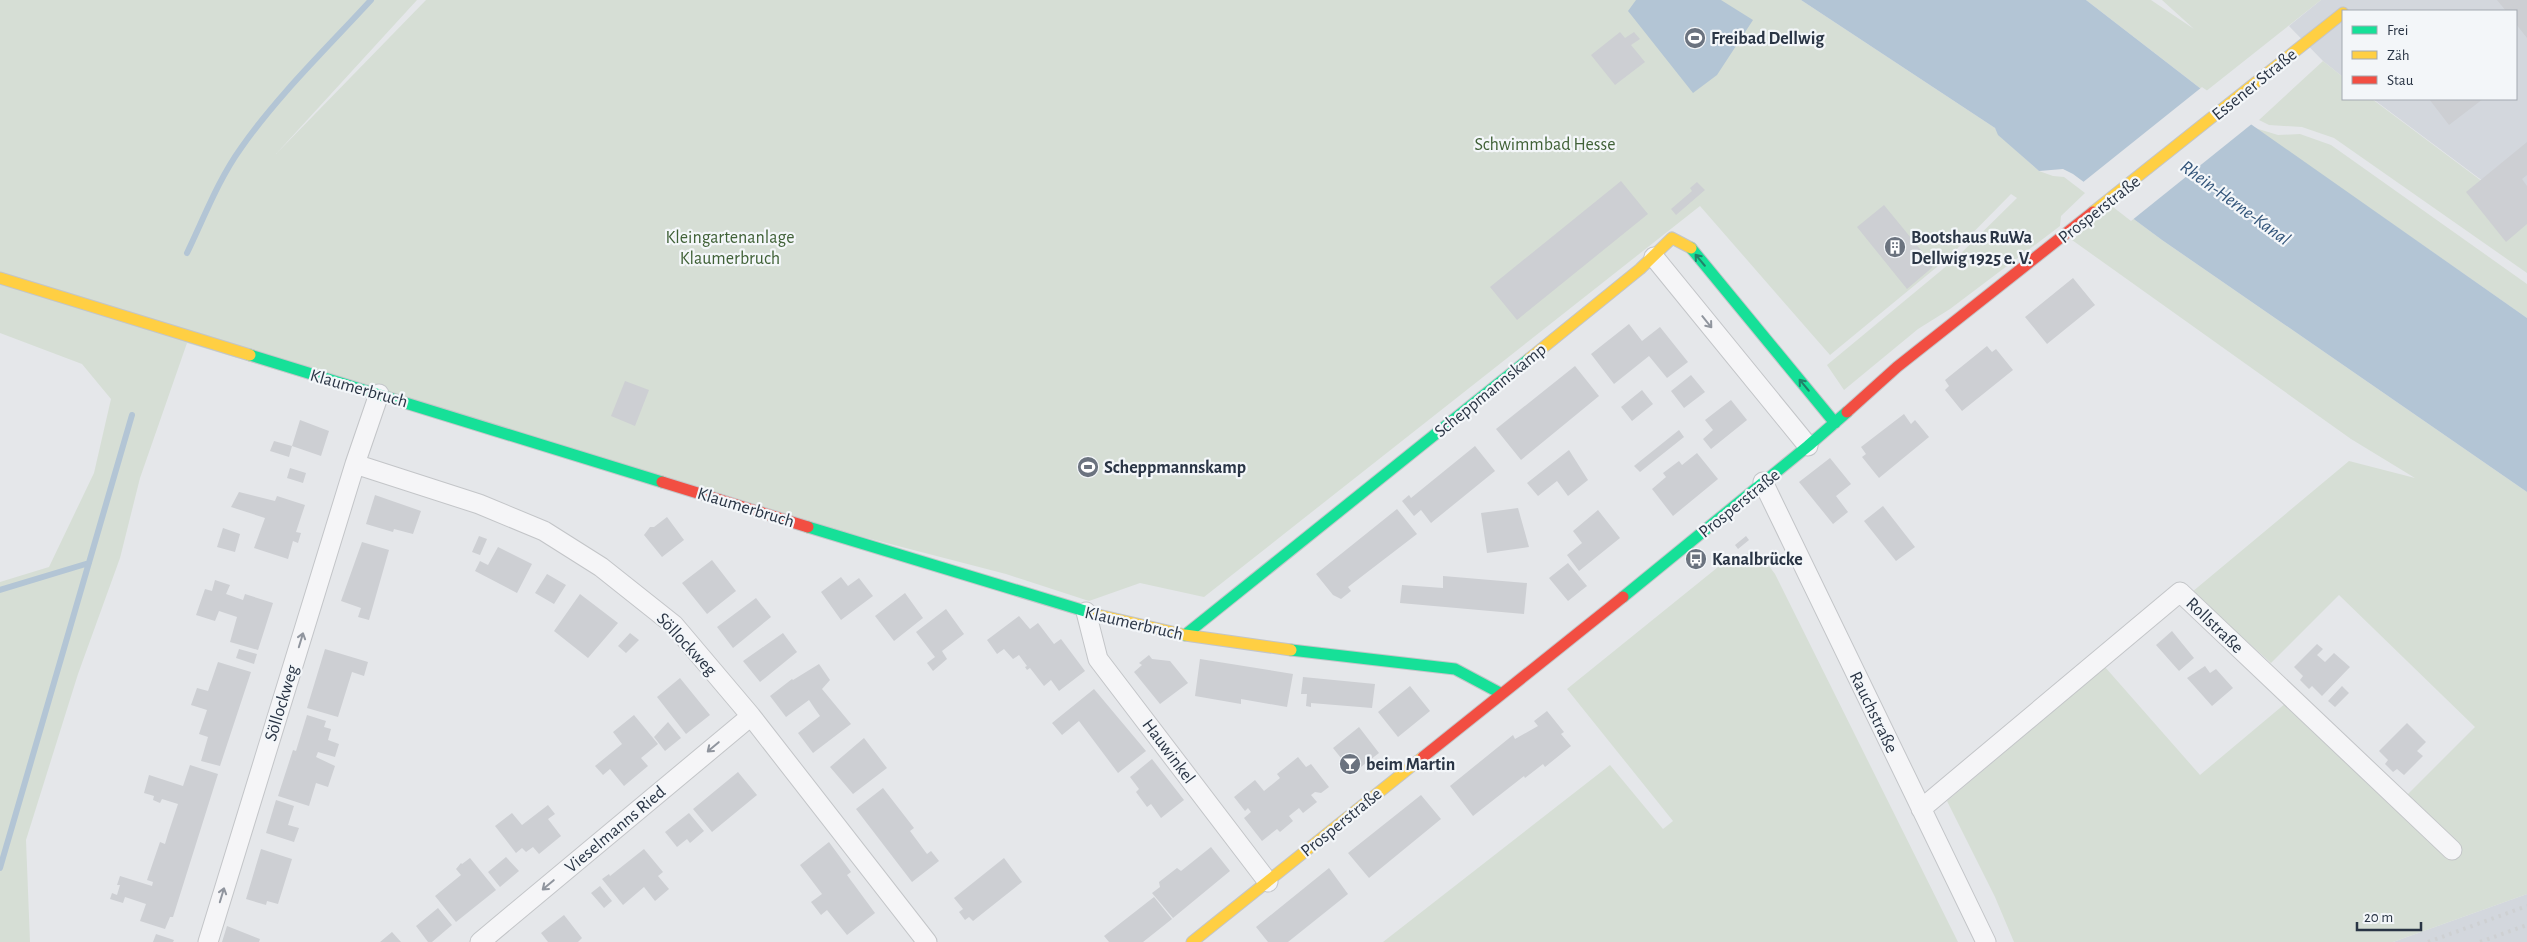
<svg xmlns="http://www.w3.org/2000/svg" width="2527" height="942" font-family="'Alegreya Sans',sans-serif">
  <rect width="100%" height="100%" fill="#e5e7ea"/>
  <path fill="#d3d7dd" d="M2321,0H2527V214L2373,99H2516V11H2343V77L2323,61L2289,26Z
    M2527,894V942H2393Z"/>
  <path fill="#d6ded5" d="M0,0H417L276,154L426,0H1801L1995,128L1999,135L2039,171L2053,176L2064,177L2085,193L2061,216L2060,226L1950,309L1918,329L1844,390L1827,365L1955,259L2017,198L2011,194L1949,257L1830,355L1700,206L1204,597L1140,583L1089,601L1006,574L643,480L187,343L140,478L120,558L78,674L26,840L30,942H0V582L49,567L94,473L111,399L82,364L0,333Z
    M2086,0H2151L2194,29L2162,0H2321L2205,92Z
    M2323,61L2343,77V99H2372L2527,215V273L2334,138L2302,127L2269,125L2259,120Z
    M2255,128L2278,135L2300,134L2331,145L2527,284V318Z
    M2115,205L2162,240L2527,492V894L2393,942H2014L1995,897L1947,801L2105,667L2200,775L2299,692L2406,796L2475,727L2339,595L2271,663L2192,592L2349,461L2415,478L2351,439L2072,240Z
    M1749,553L1763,558L1775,574L1958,942H1383L1610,765L1663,829L1673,821L1567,689L1728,559Z"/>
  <path fill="#b3c5d5" d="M1636,0H1721L1753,20L1717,75L1693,93L1628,11Z
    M1801,0H2086L2205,92L2527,318V492L2162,240L2073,174L2063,169L2039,171L1998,135L1995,128Z"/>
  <path fill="#e5e7ea" d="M2202,87L2253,123L2131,221L2082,183Z"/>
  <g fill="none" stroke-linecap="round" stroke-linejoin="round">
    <path stroke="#b3c5d5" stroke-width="6" d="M187,253C204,218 218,180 241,148C278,95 327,48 371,0
      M0,590L89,563
      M0,868L132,415"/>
  </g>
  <path fill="#cdcfd3" d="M2497,0H2527V38L2516,24V11H2506Z
    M1620,32L1625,38L1634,32L1640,39L1631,45L1645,62L1615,85L1591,55Z
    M2429,99H2483L2449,125Z
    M2527,142V175L2522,179L2527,186V224L2506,242L2466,192Z
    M1621,181L1648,214L1517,320L1490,287Z
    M1697,182L1705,190L1676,215L1671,209L1692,191L1690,188Z
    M1884,205L1934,266L1907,289L1857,227Z
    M2073,278L2095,305L2047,344L2025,317Z
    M1629,324L1642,341L1660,327L1688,362L1667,378L1649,356L1614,384L1591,354Z
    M1987,346L1992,352L1996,349L2013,370L1962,411L1945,390L1949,386L1945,380Z
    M1575,366L1599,396L1521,460L1496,429Z
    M1691,375L1705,392L1684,408L1671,391Z
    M625,381L649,390L635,426L611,416Z
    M1642,390L1653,404L1632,421L1621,407Z
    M1731,400L1747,420L1711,449L1703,439L1713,430L1705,420Z
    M1904,414L1911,424L1915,420L1929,437L1879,478L1862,457L1866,454L1861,447Z
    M300,420L329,431L321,456L292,446Z
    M1679,430L1684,437L1640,472L1634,466Z
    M274,441L292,446L289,457L270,451Z
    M1475,446L1495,471L1431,523L1421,510L1414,516L1402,501L1409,495L1411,498Z
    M1569,450L1588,480L1568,496L1557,481L1538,496L1527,483Z
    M1697,453L1718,479L1673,516L1652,489L1666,477L1663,473L1679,461L1682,465Z
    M1830,458L1851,484L1836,496L1848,512L1833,524L1799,482Z
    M290,468L306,473L303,483L287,478Z
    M239,492L275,501L277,496L305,505L296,532L301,533L298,543L293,541L288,559L254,548L265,518L231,507Z
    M375,495L421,511L413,534L394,529L393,532L366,524Z
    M1883,506L1915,547L1896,561L1864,521Z
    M1518,508L1529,547L1487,553L1481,513Z
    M1397,509L1417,534L1348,587L1351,591L1341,599L1333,595L1316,574Z
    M1598,510L1620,538L1579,571L1567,555L1582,543L1573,531Z
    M667,517L684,540L662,557L644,535L650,527H654Z
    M223,528L240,534L235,552L217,547Z
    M479,536L487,539L480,555L472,552Z
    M1746,536L1749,540L1738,549L1735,545Z
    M362,542L389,550L369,620L358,617L361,608L341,601Z
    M498,547L532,564L517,593L475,571L480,561L488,565Z
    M712,560L736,591L707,614L682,583Z
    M1568,563L1587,586L1568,601L1549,578Z
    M547,574L566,585L554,604L535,593Z
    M1443,576L1527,583L1524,614L1400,603L1402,585L1443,588Z
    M841,577L848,586L859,578L873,596L841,620L821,592Z
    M215,580L230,585L226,594L243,600L245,594L273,603L258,650L230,642L237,617L219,611L215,621L196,615L205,589L212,591Z
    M905,593L923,618L894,641L875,616Z
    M580,594L618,623L588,658L554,631Z
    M756,598L771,617L733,648L717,627Z
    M946,609L964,634L942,651L947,659L933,671L927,663L935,657L916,632Z
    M1019,616L1030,629L1038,623L1054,644L1061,639L1085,671L1059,691L1051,680L1044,686L1030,668L1027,670L1025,667L1027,666L1019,655L1013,659L1004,649L997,654L987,640Z
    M2172,631L2194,658L2179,671L2156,645Z
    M630,633L639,640L626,653L618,646Z
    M783,633L797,652L760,682L743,661Z
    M2317,644L2323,649L2317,655L2325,662L2334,653L2350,667L2322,696L2312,686L2309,689L2300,680L2303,676L2294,667Z
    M239,649L257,654L254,664L236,658Z
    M325,649L368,662L364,676L352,672L338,717L307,708Z
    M1149,655L1152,659L1170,661L1188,683L1160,704L1134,672L1142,665L1139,663Z
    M1200,659L1293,674L1287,707L1241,699V704L1195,696Z
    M218,662L251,672L220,766L201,761L208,737L199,734L207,710L191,705L197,688L208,691Z
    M819,664L830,680L822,689L851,724L813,753L798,733L820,716L815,709L809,700L786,717L770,696L792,679L793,680Z
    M2205,666L2210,673L2216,669L2233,688L2212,706L2187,678Z
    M1303,677L1375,684L1372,708L1311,703V707L1306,706L1307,694H1301Z
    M680,678L710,715L686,734L657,697Z
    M1410,686L1430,711L1398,737L1378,712Z
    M2342,686L2349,693L2335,707L2328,701Z
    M1094,689L1146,751L1118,773L1079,721L1062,735L1052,723Z
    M1547,711L1564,732L1561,734L1571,746L1545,767L1543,764L1525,778L1524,776L1473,816L1450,786L1513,735L1515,739L1538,726L1534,721Z
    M307,715L326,721L324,727L331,729L328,740L339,744L335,757L318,752L316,757L335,766L328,787L316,783L309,806L278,796L293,750L296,751Z
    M634,715L658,744L641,758L648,766L624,786L610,769L603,775L595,766L622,744L613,732Z
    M668,722L681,738L665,751L654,737Z
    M2407,723L2426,742L2417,751L2423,756L2404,775L2397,769L2393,772L2385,764L2388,760L2379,751Z
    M1359,727L1379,753L1353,773L1333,748Z
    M864,738L887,768L853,794L830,767Z
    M1298,757L1306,767L1311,764L1329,787L1321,793L1315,792L1311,795L1317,802L1303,813L1299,808L1289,816L1293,821L1280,832L1277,829L1262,841L1244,818L1251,812L1248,808L1245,811L1234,797L1255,780L1264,791L1280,778L1277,774Z
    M1152,759L1184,800L1161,818L1151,804L1147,807L1136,792L1139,789L1130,777Z
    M190,765L218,774L173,917H170L165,929L140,921L146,904L125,897L123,903L110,899L112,893L117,895L120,885H117L120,876L152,886L153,882L147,880L160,842L165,844L168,834L178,804L162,799L160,803L153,800L154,796L144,793L149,775L183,786Z
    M738,772L757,795L712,832L693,809Z
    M883,788L914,828L910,831L927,854L931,851L939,861L912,882L856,809Z
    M1421,795L1441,819L1369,878L1348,853Z
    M276,800L294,806L288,825L299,828L294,842L266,833Z
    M548,805L555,814L548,819L561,836L539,854L533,847L526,852L522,848L516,853L495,826L512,813L522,825Z
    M689,813L704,831L690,843L687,839L677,847L665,832Z
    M829,842L851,872L847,875L875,913L847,935L827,910L821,915L811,902L822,894L800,865Z
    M1211,847L1230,871L1173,918L1152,893L1160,887L1159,882L1177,868L1181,871Z
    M261,849L292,859L278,904L267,901L266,905L246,899Z
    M644,849L663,872L658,876L669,889L655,901L644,887L623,905L602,879L609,874L610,876Z
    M506,857L519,871L500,887L488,872Z
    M470,858L496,890L456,922L435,896L461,875L456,869L461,863L462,864Z
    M1004,858L1022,882L973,921L969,917L965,920L959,912L963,909L954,898Z
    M1329,868L1348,894L1288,942H1268L1256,927Z
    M600,886L612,901L604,908L591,893Z
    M1154,897L1172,919L1143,942H1109L1104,936Z
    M438,908L452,925L432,942H428L416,926Z
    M564,915L582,938L578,942H548L541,933Z
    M227,926L260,939L259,942H222Z
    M392,932L401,942H380Z
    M156,934L174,940L173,942H153Z"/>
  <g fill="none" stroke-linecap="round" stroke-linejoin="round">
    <g stroke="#c3c5c8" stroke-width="21">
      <path id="street" d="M1654,257L1808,446
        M355,464L479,504L544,531L601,567L674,625L751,716L927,942
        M1763,482L1986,942
        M1086,612L1098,659L1268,882
        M1921,809L2180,592L2452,850
        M208,942L355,464L379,394
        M480,942L751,716"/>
    </g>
    <g stroke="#c3c5c8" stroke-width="13">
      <path id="fast" d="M1691,248L1835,423
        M250,355L662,482
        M808,527L1098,615
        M1623,597L1808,446L1847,412
        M1185,635L1529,359
        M1291,650L1455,669L1500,693"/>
    </g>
    <g stroke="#c3c5c8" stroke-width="13">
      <path id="slow" d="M2093,212L2343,13
        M0,278L250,355
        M1529,359L1640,269L1672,238L1691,248
        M1098,615L1185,635L1291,650
        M1192,942L1423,757"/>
    </g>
    <g stroke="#c3c5c8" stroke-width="13">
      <path id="jam" d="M1847,412L1897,367L2093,212
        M662,482L808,527
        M1423,757L1623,597"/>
    </g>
    <use href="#street" stroke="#f5f5f7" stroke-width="19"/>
    <use href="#fast" stroke="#16e098" stroke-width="11"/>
    <use href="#slow" stroke="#ffcf43" stroke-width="11"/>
    <use href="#jam" stroke="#f24e42" stroke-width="11"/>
    <path stroke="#ced0d2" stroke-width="4" stroke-dasharray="2.5 5" stroke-linecap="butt" d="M2428,942L2527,906
      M2480,942L2527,925"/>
  </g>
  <defs><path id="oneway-shaft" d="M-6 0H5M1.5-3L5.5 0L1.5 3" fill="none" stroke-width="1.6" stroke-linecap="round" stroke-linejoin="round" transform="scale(1.25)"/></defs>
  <g stroke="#21826a">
    <use href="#oneway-shaft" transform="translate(1700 260) rotate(-130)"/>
    <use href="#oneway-shaft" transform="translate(1804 385) rotate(-130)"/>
  </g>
  <g stroke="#90959e">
    <use href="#oneway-shaft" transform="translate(1707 322) rotate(51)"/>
    <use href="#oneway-shaft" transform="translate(301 640) rotate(-73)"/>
    <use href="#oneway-shaft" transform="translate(713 747) rotate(140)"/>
    <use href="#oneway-shaft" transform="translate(548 885) rotate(140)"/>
    <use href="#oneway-shaft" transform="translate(222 895) rotate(-73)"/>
  </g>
  <defs>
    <g id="stadium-disc" transform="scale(1.125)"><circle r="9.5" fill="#6b737f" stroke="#f3f6f9"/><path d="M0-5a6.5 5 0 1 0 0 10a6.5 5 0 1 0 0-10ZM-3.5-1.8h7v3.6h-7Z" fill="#fff"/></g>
    <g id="building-disc" transform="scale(1.125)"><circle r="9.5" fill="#6b737f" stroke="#f3f6f9"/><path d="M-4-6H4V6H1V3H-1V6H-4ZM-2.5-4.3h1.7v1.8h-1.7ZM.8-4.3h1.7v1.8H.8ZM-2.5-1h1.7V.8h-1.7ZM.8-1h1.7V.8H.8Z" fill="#fff"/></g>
    <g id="bus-disc" transform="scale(1.125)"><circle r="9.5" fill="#6b737f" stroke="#f3f6f9"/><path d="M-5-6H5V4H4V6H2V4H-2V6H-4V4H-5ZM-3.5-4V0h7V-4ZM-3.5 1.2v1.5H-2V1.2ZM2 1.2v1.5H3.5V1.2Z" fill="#fff"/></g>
    <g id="bar-disc" transform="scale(1.125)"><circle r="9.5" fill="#6b737f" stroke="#f3f6f9"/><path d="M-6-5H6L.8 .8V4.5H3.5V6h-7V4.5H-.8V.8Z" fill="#fff"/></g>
  </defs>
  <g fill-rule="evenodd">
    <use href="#stadium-disc" x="1695" y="38"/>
    <use href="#building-disc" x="1895" y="247"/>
    <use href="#stadium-disc" x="1088" y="467"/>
    <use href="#bus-disc" x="1696" y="559"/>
    <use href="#bar-disc" x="1350" y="764"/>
  </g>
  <g text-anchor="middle" stroke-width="4.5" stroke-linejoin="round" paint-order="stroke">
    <g font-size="18" font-weight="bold" fill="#2a3545" stroke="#f3f6f9" text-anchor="start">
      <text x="1711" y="44">Freibad Dellwig</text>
      <text x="1911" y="243">Bootshaus RuWa<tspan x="1911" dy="21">Dellwig 1925 e. V.</tspan></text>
      <text x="1104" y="473">Scheppmannskamp</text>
      <text x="1712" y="565">Kanalbrücke</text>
      <text x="1366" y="770">beim Martin</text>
    </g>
    <g font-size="18" fill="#2a3545" stroke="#f3f6f9">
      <text transform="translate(2254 84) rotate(-39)" y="6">Essener Straße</text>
      <text transform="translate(2099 209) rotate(-38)" y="6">Prosperstraße</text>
      <text transform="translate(359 388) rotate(16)" y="6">Klaumerbruch</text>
      <text transform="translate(1490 390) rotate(-39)" y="6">Scheppmannskamp</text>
      <text transform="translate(1739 503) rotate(-39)" y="6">Prosperstraße</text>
      <text transform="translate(746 507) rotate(17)" y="6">Klaumerbruch</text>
      <text transform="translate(1134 623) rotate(13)" y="6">Klaumerbruch</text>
      <text transform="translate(2215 625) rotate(44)" y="6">Rollstraße</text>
      <text transform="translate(687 644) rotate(47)" y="6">Söllockweg</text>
      <text transform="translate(281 703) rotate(-73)" y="6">Söllockweg</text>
      <text transform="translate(1874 712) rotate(64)" y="6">Rauchstraße</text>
      <text transform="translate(1169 751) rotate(53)" y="6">Hauwinkel</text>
      <text transform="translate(1341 822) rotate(-39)" y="6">Prosperstraße</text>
      <text transform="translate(615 829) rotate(-40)" y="6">Vieselmanns Ried</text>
    </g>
    <g font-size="18" fill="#406137" stroke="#f3f6f9">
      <text x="1545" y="150">Schwimmbad Hesse</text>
      <text x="730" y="243">Kleingartenanlage<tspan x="730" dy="21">Klaumerbruch</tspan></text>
    </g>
    <g font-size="19" font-style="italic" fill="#33557a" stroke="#f3f6f9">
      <text transform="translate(2236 202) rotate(36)" y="7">Rhein-Herne-Kanal</text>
    </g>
  </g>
  <rect x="2342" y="10" width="175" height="90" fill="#f3f6f9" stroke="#a3a9b1"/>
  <rect x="2352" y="26" width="25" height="8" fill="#16e098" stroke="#a3a9b1"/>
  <text x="2387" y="35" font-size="15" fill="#2a3545">Frei</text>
  <rect x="2352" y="51" width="25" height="8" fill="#ffcf43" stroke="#a3a9b1"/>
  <text x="2387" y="60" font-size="15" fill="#2a3545">Zäh</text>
  <rect x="2352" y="76" width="25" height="8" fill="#f24e42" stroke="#a3a9b1"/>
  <text x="2387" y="85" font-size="15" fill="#2a3545">Stau</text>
  <path d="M2357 922v8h64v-8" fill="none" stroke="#2a3545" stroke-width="2.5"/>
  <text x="2364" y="922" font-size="15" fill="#2a3545" stroke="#f3f6f9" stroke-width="4" paint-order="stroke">20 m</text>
</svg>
